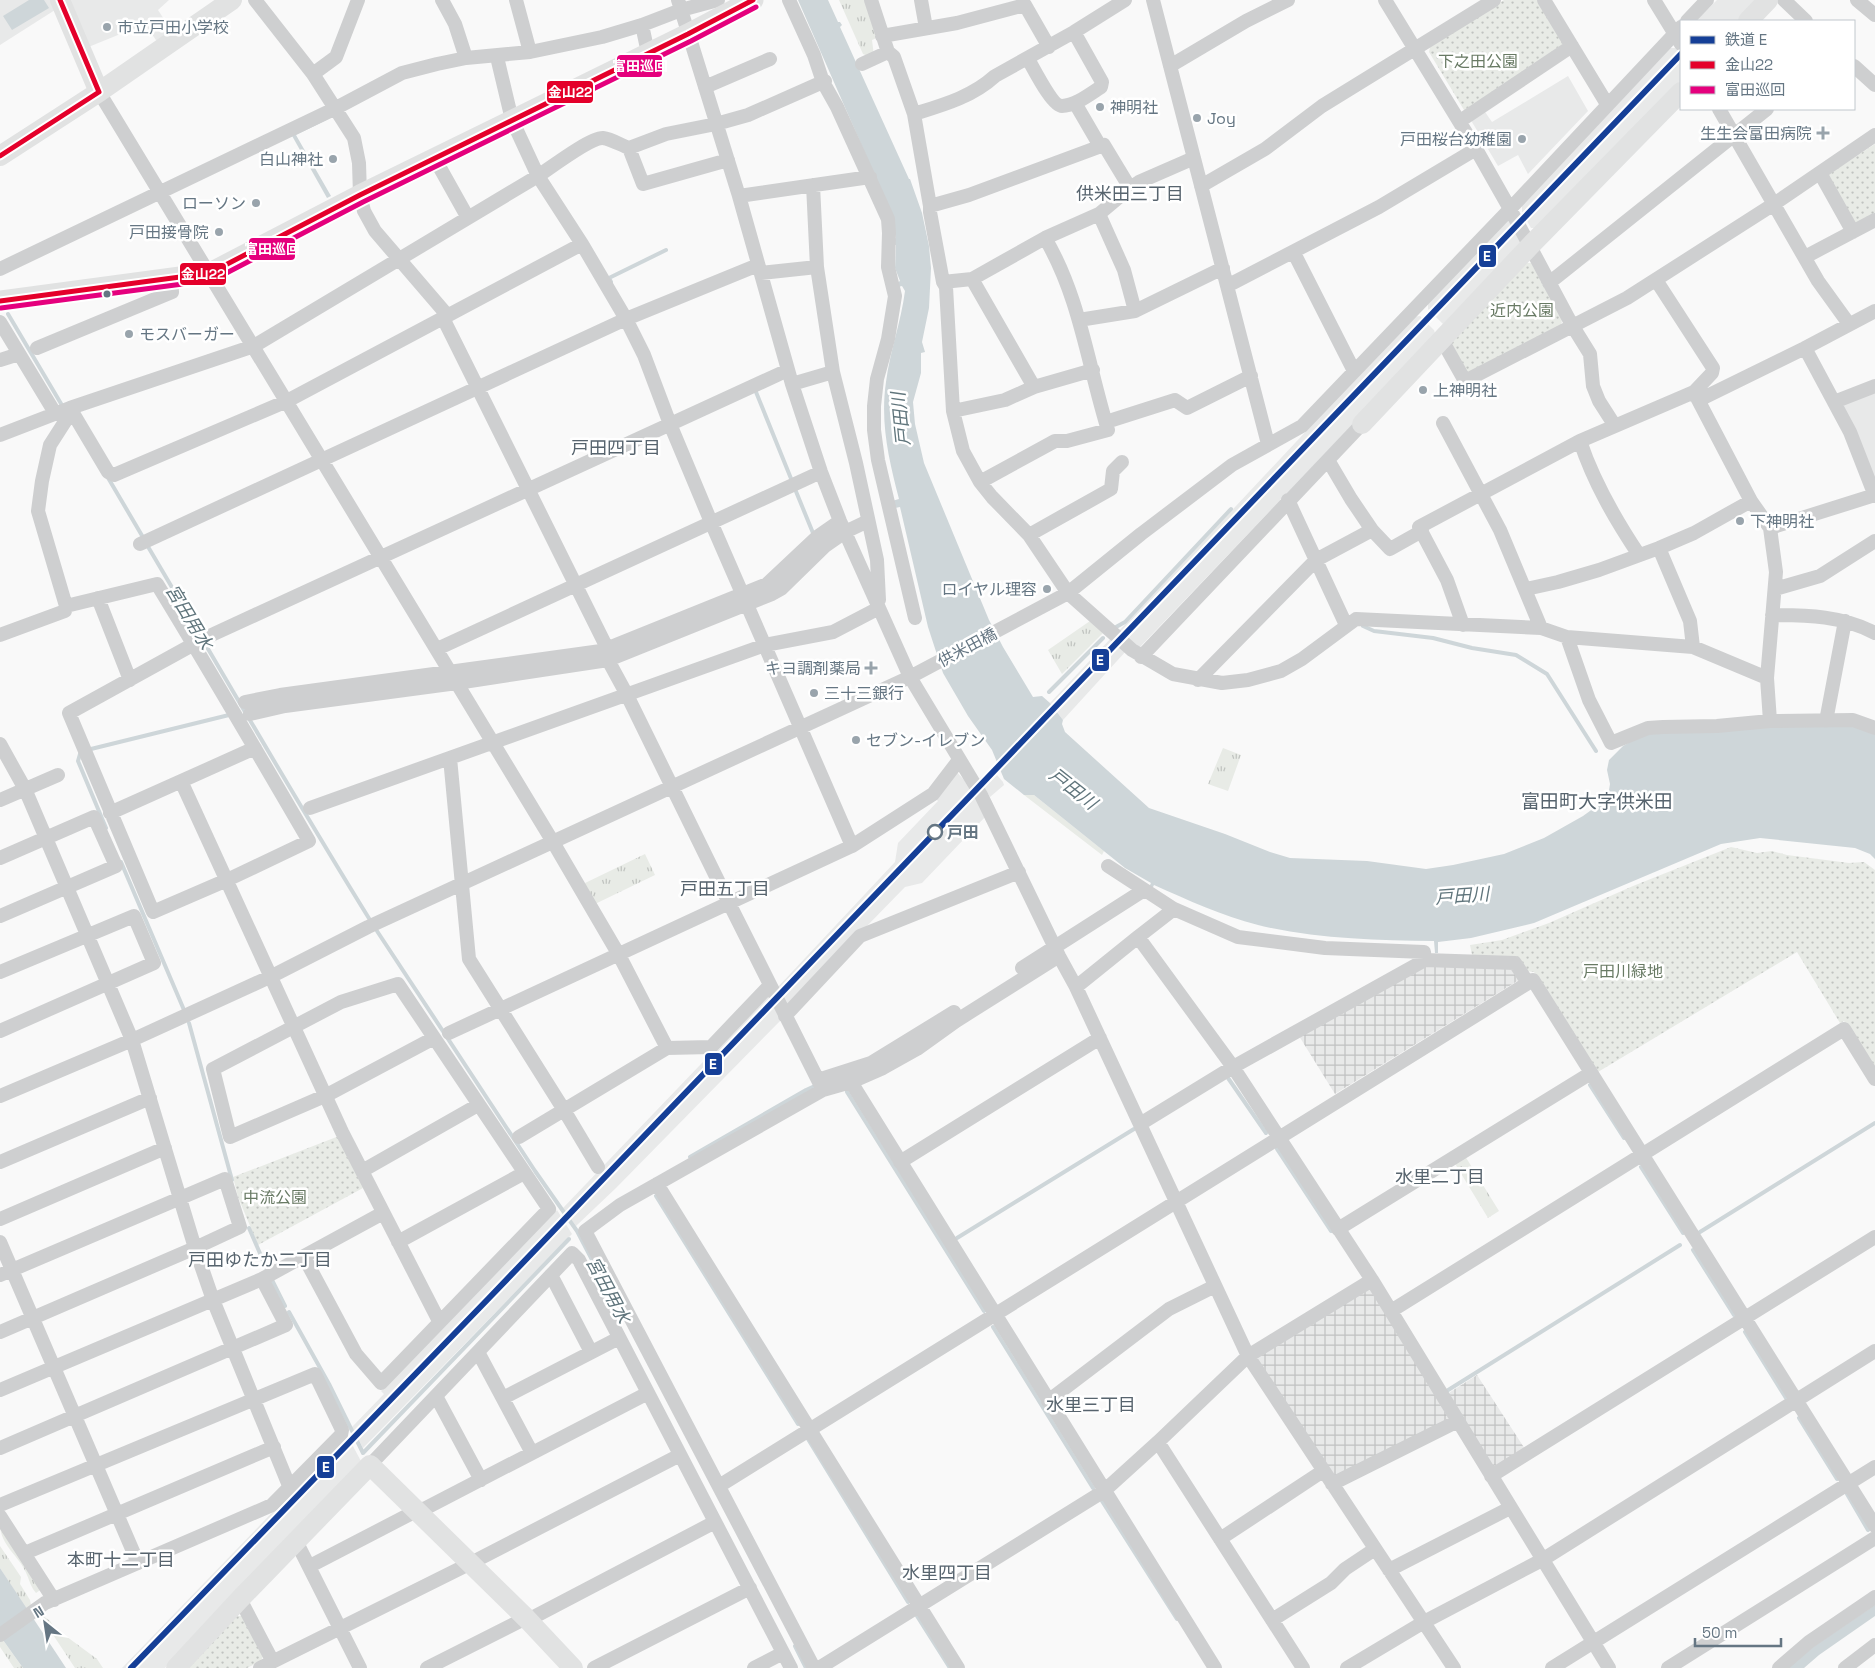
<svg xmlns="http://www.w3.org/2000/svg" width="1875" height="1668" font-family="'Space Grotesk','Noto Sans JP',sans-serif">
  <defs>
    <pattern id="industrial-grid" width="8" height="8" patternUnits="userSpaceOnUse" patternTransform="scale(1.25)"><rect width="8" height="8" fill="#e8e9e9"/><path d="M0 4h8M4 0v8" fill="none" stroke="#c0c1c2"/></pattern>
    <pattern id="grass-tufts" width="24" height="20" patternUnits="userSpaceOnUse" patternTransform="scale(1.25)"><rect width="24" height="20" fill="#e8ebe6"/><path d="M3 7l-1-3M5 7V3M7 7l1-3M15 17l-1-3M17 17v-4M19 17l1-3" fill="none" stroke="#c0c3c0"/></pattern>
    <pattern id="park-dots" width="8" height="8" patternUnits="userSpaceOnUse" patternTransform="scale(1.25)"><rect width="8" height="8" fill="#e8ebe6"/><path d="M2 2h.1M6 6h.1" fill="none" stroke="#c0c3c0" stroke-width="1.8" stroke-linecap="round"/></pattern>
  </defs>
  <rect width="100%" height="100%" fill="#f9f9f9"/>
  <path fill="#e8e9e9" d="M0,0H169L158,10L173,33L158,43L145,24L86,48L66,3L0,45Z
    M1717,0H1759L1739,21H1696Z
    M1670,48H1677L1681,56V82L1539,228H1531L1522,212V205Z
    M1568,76L1588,111L1528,174L1518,155L1498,166L1472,122L1473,115L1483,109L1492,122Z
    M1506,221H1509L1521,242L1443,324L1428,309V301Z
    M1420,316L1434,330L1436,337L1140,647L1117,633L1413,317Z
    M1875,390V483L1842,403Z
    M1112,637L1127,650L1063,720L1050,703Z
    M991,768L1003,782L1004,785L990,797L979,779Z
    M956,771L964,780L986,816L922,883L905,887L787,1008L777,988L895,862L898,843L938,801L934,797Z
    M769,993L782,1019L616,1188L576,1226L563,1208Z
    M557,1210L572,1234L363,1448L352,1427L384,1394L381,1391Z
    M347,1435L362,1463L165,1668H122Z"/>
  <path fill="url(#industrial-grid)" d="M1425,966L1513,968L1519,980L1335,1094L1299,1036Z
    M1369,1288H1372L1449,1419L1335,1480L1254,1359Z
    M1477,1375L1525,1449L1492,1467L1447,1394Z"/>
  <path fill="url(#grass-tufts)" d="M839,0H867L879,37L872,40L874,56L870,57L863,54Z
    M1090,621L1103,633L1062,674L1048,650Z
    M1223,748L1241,755L1228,791L1208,784Z
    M1024,795H1034L1104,851L1102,855Z
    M645,854L655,875L595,904L583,884Z
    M1465,1156L1499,1211L1488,1218L1454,1162Z
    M0,1524L43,1588L36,1593C31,1587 30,1582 27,1575C20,1556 0,1546 0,1524Z
    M0,1546L21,1577L20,1584L30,1600L31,1605L26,1609L0,1568Z
    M38,1612L50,1621L55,1628L97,1659L103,1668H75Z
    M3,1640L23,1668H14L0,1647V1641Z"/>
  <path fill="url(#park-dots)" d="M1504,0H1537L1563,42L1562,49L1470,111L1464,110L1429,52L1430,47Z
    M1875,144V215L1857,224L1852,223L1828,179L1829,174Z
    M1523,263H1531L1562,318L1561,325L1471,373L1466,372L1452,344V338Z
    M1731,847L1757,853L1772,851L1787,855L1849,863L1864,862L1875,870V1070L1844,1021L1840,1023L1797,952L1598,1072L1534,972L1525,971L1519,959L1472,955L1470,945L1502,940L1549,923L1633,886Z
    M339,1136L363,1188L258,1245L238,1197L233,1177Z
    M235,1616H242L263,1656L261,1661L247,1668H185Z"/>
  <path fill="#ced6d9" d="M29,0H44L49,8L12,30L3,16Z
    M798,0H828L838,22H840L842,25L840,27L909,179H910L922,213L929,246L931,268L929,308L922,342L925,352L921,353V373L913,402L915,424L924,463L989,620L1003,647L1033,697L1042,696L1050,703L1063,720L1062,724L1065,732L1149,808L1225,834L1270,852L1290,858L1367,861L1426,869L1453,865L1504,854L1544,838L1583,816L1601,803L1609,790L1610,784L1607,770L1609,760L1623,746L1639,737L1651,733L1816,725L1854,726L1875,732V859L1870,854L1855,848L1760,838L1721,844L1534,923L1471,938L1438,942V953H1435L1434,941C1375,940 1315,939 1258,925C1222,916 1188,900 1154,885L1152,889L1149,887L1151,883L1125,868L1034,795H1024L1004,779L992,750L968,716L943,673L928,627L900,507L895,508L892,501L899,499C889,460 880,423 886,382C890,351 901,322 905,291L902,286L898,287L897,283L900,281L895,268L896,245H893L894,239L896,238L893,217Z
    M335,116L296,135L331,196L327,198L291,134Z
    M0,1568L66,1668H23L3,1640L0,1636Z
    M1875,1605V1616L1819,1655L1804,1668H1788L1813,1647Z"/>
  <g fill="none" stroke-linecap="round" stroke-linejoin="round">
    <path stroke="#ced6d9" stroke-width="4" d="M611,282L609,278L666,250
      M8,314L63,407
      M756,392L792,481
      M107,476L144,539
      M795,489L813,533
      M147,545C221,670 293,796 370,920
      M1363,626L1374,631L1433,638L1472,648L1516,655L1547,674L1596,751
      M1116,627L1125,622L1231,509
      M1049,692L1103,638
      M91,749L229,715
      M80,754L78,761L106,828
      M121,862L184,1010
      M377,931L535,1171L577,1231L601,1277
      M189,1023L232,1180
      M1228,1078L1266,1133
      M1590,1085L1624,1138
      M847,1092L984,1311
      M1277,1149L1331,1231
      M690,1157L806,1090L817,1085
      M1641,1167L1683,1233
      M656,1196L798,1424
      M249,1228L268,1272
      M1700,1232L1875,1123
      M957,1238L1134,1129
      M1693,1250L1734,1315
      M271,1278L285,1306
      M289,1312L329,1384L363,1453L569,1239
      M993,1327L1093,1488
      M1745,1332L1786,1398
      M1445,1392L1680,1245
      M1799,1418L1837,1479
      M808,1439L908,1602
      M1847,1494L1868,1530
      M1102,1501L1177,1619
      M917,1616L950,1668
      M795,1646L806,1668"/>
    <path stroke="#cecfd0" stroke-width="14" d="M255,0L313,74L354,138L359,163L360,195L364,211L375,231L448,316
      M442,0L455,24L466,58
      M516,0L530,52
      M678,0L739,196L792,384L821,472L840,521L910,677L981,795L1059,956L1076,987L1248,1356L1454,1668
      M789,0L814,55L823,82L837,107L888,219L889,233L888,267L895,296L888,339L877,379L874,406V430L878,460L915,618
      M871,0L888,52L894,57L914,114L930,206V212L943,282L946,287L953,411L963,451L980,482L992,497L1029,535L1068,593L1132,650L1173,674L1222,683L1248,680L1281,671L1302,659L1356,619L1541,628L1567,637L1693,647L1767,678L1776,572L1770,528L1751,501L1694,392L1580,441L1419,527L1447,580L1463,625
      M921,0L926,28
      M1153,0L1268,444
      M1385,0L1476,149L1510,209L1572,325L1590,354L1593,386L1599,401L1615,426
      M1544,0L1607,104
      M1654,0L1681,44
      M1784,0L1806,21
      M1857,0L1875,15
      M1687,21L1707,0
      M642,25L648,53
      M882,36L957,23L1025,5L1049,47
      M497,57L512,120L538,176L582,244L626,319L644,355L670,424L711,522L852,846
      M1028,59C1033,67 1052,106 1062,106C1075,106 1090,94 1101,87L1102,82L1074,32
      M862,64L888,52
      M1170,66L1246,21L1288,0
      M1854,66L1875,85
      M313,74L336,57L358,0
      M705,87L770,59
      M99,92L553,842L619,955L667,1048
      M1075,103L1100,146
      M1719,109L1818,281L1849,324
      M914,114C943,105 972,97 995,76L1074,32L1125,0
      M1460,121L1572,46
      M629,148L666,134L716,124L748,115L825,81
      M435,159L468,218
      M1820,173L1853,232
      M813,185L817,267L833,372L856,463L877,560L879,600
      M1201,186L1265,149L1322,106L1494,0
      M1130,188L1139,182L1194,158
      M739,196L870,177
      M930,206L969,195L1104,145L1130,188L1099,214L1045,238L972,279L943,282
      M1099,214L1124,270L1135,311
      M1294,253L1354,371
      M1805,257L1875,220
      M0,269L336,108L402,73L437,64L466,58L530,52L602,37L642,25L681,10L718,0
      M761,273L817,267
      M972,279L1034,387
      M1656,280L1713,368L1712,373L1694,392
      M1549,283L1767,109
      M1227,286L1379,207L1476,149
      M443,318L607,648L608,660L627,695L729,903L823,1090
      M1079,320L1135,311L1223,268
      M0,322L55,413
      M1442,340L1465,381L1627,298L1774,204L1875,135
      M37,348L172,292L171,278
      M1805,348L1850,432L1875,496
      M0,360L19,354
      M792,384L833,372
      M1699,400L1805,348L1875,311
      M1834,402L1875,386
      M70,408L108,472L114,475L287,401L582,244
      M953,411L1005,400L1034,387L1093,370
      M1106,422L1175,400L1187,408L1251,376
      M1443,423L1500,530L1541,628
      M0,435L70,408L254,346L538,176C550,168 591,137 603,138C611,139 621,145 629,148L643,184L728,160
      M1580,441C1594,483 1615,519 1639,555
      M980,482L1055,441H1067L1108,430C1088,366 1080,297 1045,238
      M1288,500L1346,625
      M1770,528L1875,495
      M1372,530L1390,549L1422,531
      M1029,535L1111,489L1113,471L1122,462
      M140,544L626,319L758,265
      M1659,548L1690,621L1693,647
      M1526,589L1558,582L1599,570L1659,548L1694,533L1751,501
      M1775,589L1820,576L1875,541
      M98,598L130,680
      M66,606L157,584C209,669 259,755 309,841L227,880L153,912L69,713L194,644
      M1772,615C1808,615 1843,616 1875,633
      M0,635L65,611L66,606L38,511L42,481L50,445L66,420L61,412
      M1567,637L1589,700L1611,743L1648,728L1663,727L1717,726L1770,721L1853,720L1875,728
      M205,638L788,370
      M437,649L821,472
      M1141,657L1362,424
      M1767,678L1770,721
      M1198,680L1316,560L1372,530L1351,499L1328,460
      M245,702L280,695L601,651L767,584L817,537L840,521
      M250,714L285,706L457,683L608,660L772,594L781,589L825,546L845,532L868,521
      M1826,721L1845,621
      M0,744L25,789L132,1040L195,1248L213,1300L290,1488
      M450,758L469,959L564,1110L598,1167
      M181,781L342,1132L439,1321
      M0,800L58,775
      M310,808L765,645L833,632L879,608
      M110,813L255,748
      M0,858L94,817L116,866L0,916
      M1108,866L1174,909L1238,937L1325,948L1424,952L1425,960
      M1138,937L1174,909
      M1022,968L1144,890
      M0,972L134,916L154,963L0,1031
      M1076,987L1138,937L1233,1067L1372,1280L1609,1668
      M785,1016L860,936L1019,872
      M449,1033L852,846L933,794L959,760
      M818,1080L871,1063L954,1012
      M851,1082L1215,1668
      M0,1096L132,1040L272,976L368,927L910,677L1068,593L1141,534L1232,465L1302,426L1510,209L1681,27
      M1140,1124L1233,1067L1425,960L1515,963L1528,983
      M519,1137L667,1048L711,1047L770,985
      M0,1162L150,1098
      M900,1162L1100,1038
      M362,1171L478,1105
      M657,1184L958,1668
      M0,1219L165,1148
      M1338,1229L1591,1073
      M0,1242L138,1563
      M398,1242L524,1173
      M304,1257L356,1354L381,1383L549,1209L398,984L341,1002L213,1069L230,1137L327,1095L434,1038
      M0,1275L225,1179L240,1227L195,1248L0,1332
      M551,1275L591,1352
      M262,1279L383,1213
      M1391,1311L1844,1029L1875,1079
      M478,1352L532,1453
      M0,1390L262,1279L286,1325L0,1448
      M436,1396L481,1480
      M503,1398L619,1338
      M1048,1401L1169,1309L1215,1286
      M1158,1442L1303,1668
      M370,1465L572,1253L579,1260L791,1668
      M1491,1476L1875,1237
      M1332,1484L1458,1421
      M719,1486L1533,980L1875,1526
      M0,1505L315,1374L342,1430L341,1435L272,1505L45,1603L0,1635
      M0,1516L54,1600
      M1220,1539L1323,1471
      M296,1541L360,1668
      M25,1553L274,1447
      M310,1566L418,1510L426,1508L648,1393
      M1389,1570L1510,1508
      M240,1599L273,1662
      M528,1620L715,1522
      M1272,1620L1331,1583L1345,1569L1375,1549
      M260,1668L471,1563L680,1455
      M427,1668L526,1618
      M594,1668L750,1588
      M754,1668L783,1653
      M814,1668L585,1231L620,1205L823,1090L851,1082L883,1068L917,1049L956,1021L1059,956
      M819,1668L1104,1491L1158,1442L1248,1356L1372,1280
      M1347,1668L1424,1622L1542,1560L1875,1351
      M1552,1668L1875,1467
      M1668,1668L1875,1538
      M1779,1668L1809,1642L1875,1597
      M1845,1668L1875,1645"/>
    <path stroke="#e1e2e2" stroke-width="20" d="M60,0L99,92
      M1748,21L1768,0
      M0,156L99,92L232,0
      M1362,424L1529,247L1681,92
      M176,1668L240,1599L370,1465L526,1618L573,1668"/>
    <path stroke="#e1e2e2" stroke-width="21" d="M0,301L210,273L360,195L688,34L753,0"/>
    <g stroke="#fff" stroke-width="9">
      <path id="bus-1" d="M60,0L99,92
        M0,156L99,92
        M0,301L210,273L360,195L688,34L753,0"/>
    </g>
    <g stroke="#fff" stroke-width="9">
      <path id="bus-2" d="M1,308L213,280L363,202L691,41L756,7"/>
    </g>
    <use href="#bus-1" stroke="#e4002b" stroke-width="5"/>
    <use href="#bus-2" stroke="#e5007d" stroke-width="5"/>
    <g stroke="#fff" stroke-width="10">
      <path id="rail-1" d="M131,1668L489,1298L1681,54"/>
    </g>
    <use href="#rail-1" stroke="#153f97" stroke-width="6"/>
  </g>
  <g fill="#99a4ac" stroke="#fff" stroke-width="2">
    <circle cx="107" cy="27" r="5"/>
    <circle cx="1100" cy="107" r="5"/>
    <circle cx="1197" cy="118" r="5"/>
    <path d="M1820.5 125.5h5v5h5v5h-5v5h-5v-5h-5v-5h5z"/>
    <circle cx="1522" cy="139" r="5"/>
    <circle cx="333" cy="159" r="5"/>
    <circle cx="256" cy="203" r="5"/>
    <circle cx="219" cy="232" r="5"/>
    <circle cx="129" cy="334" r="5"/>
    <circle cx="1423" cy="390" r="5"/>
    <circle cx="1740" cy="521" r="5"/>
    <circle cx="1047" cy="589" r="5"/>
    <path d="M868.5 660.5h5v5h5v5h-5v5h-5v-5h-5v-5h5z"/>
    <circle cx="814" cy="693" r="5"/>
    <circle cx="856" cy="740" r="5"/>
  </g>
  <circle fill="#657683" stroke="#fff" stroke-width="2" cx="107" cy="294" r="4.5"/>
  <circle fill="#fff" stroke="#657683" stroke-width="2.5" cx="935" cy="832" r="7"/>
  <g text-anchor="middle" stroke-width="5" stroke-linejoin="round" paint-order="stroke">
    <g font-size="16" fill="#657683" stroke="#fff" text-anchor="start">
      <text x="117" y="33">市立戸田小学校</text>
      <text x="1110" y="113">神明社</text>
      <text x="1207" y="124">Joy</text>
      <text x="1812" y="139" text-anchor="end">生生会富田病院</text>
      <text x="1512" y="145" text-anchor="end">戸田桜台幼稚園</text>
      <text x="323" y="165" text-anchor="end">白山神社</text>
      <text x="246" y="209" text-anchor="end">ローソン</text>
      <text x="209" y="238" text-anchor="end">戸田接骨院</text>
      <text x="139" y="340">モスバーガー</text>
      <text x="1433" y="396">上神明社</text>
      <text x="1750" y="527">下神明社</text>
      <text x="1037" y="595" text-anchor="end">ロイヤル理容</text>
      <text x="861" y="674" text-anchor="end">キヨ調剤薬局</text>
      <text x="824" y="699">三十三銀行</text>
      <text x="866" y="746">セブン-イレブン</text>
    </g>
    <g font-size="16" fill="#687a64" stroke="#fff">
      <text x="1478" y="67">下之田公園</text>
      <text x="1522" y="316">近内公園</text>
      <text x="1623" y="977">戸田川緑地</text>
      <text x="275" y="1203">中流公園</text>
    </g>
    <g font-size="16" fill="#657683" stroke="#fff">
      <text transform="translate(967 647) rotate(-28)" y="6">供米田橋</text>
    </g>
    <g font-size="16" font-weight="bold" fill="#657683" stroke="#fff" text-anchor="start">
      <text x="947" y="838">戸田</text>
    </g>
    <g font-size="18" fill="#57646e" stroke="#fff">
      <text x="1130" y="200">供米田三丁目</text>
      <text x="616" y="454">戸田四丁目</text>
      <text x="725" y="895">戸田五丁目</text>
      <text x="1440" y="1183">水里二丁目</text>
      <text x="260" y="1266">戸田ゆたか二丁目</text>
      <text x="1091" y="1411">水里三丁目</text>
      <text x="121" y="1566">本町十二丁目</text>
      <text x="947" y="1579">水里四丁目</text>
    </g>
    <g font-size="18" font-style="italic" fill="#60757c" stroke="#fff">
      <text transform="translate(901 419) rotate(-96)" y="6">戸田川</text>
      <text transform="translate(189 617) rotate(59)" y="6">宮田用水</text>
      <text transform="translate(1073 789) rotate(38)" y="6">戸田川</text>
      <text transform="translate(1462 896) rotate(-4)" y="6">戸田川</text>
      <text transform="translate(608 1290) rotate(62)" y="6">宮田用水</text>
    </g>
    <g font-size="19" fill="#57646e" stroke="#fff">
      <text x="1597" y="808">富田町大字供米田</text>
    </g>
  </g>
  <g stroke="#fff" stroke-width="2">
    <rect x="616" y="54" width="47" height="24" rx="5" fill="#e5007d"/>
    <rect x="546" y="80" width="48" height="24" rx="5" fill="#e4002b"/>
    <rect x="248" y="237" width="48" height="24" rx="5" fill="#e5007d"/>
    <rect x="1478" y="244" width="19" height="24" rx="5" fill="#153f97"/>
    <rect x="179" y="262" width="48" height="24" rx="5" fill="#e4002b"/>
    <rect x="1091" y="648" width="19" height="24" rx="5" fill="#153f97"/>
    <rect x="704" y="1052" width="19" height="24" rx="5" fill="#153f97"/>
    <rect x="316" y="1455" width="19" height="24" rx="5" fill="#153f97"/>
  </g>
  <g font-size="14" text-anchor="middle" font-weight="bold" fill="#fff">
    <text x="640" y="71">富田巡回</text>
    <text x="570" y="97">金山22</text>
    <text x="272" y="254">富田巡回</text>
    <text x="1487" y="261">E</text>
    <text x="203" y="279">金山22</text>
    <text x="1100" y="665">E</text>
    <text x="713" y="1069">E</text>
    <text x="326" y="1472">E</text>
  </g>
  <rect x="1680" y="20" width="175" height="90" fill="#ffffff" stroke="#c1c8cd"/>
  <rect x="1690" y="36" width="25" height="8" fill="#153f97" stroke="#c1c8cd"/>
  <text x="1725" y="45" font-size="15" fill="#657683">鉄道 E</text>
  <rect x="1690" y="61" width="25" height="8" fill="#e4002b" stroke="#c1c8cd"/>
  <text x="1725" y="70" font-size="15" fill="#657683">金山22</text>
  <rect x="1690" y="86" width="25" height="8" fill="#e5007d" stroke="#c1c8cd"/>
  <text x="1725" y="95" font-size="15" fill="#657683">富田巡回</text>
  <g transform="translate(45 1623) rotate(330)" stroke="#ffffff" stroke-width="4" paint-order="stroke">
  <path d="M0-4L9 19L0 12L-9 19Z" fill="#657683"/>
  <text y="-8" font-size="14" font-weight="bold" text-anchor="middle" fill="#657683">N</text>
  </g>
  <path d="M1695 1638v8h86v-8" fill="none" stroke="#657683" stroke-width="2.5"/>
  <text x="1702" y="1638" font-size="15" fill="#657683" stroke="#ffffff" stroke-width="4" paint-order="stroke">50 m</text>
</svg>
